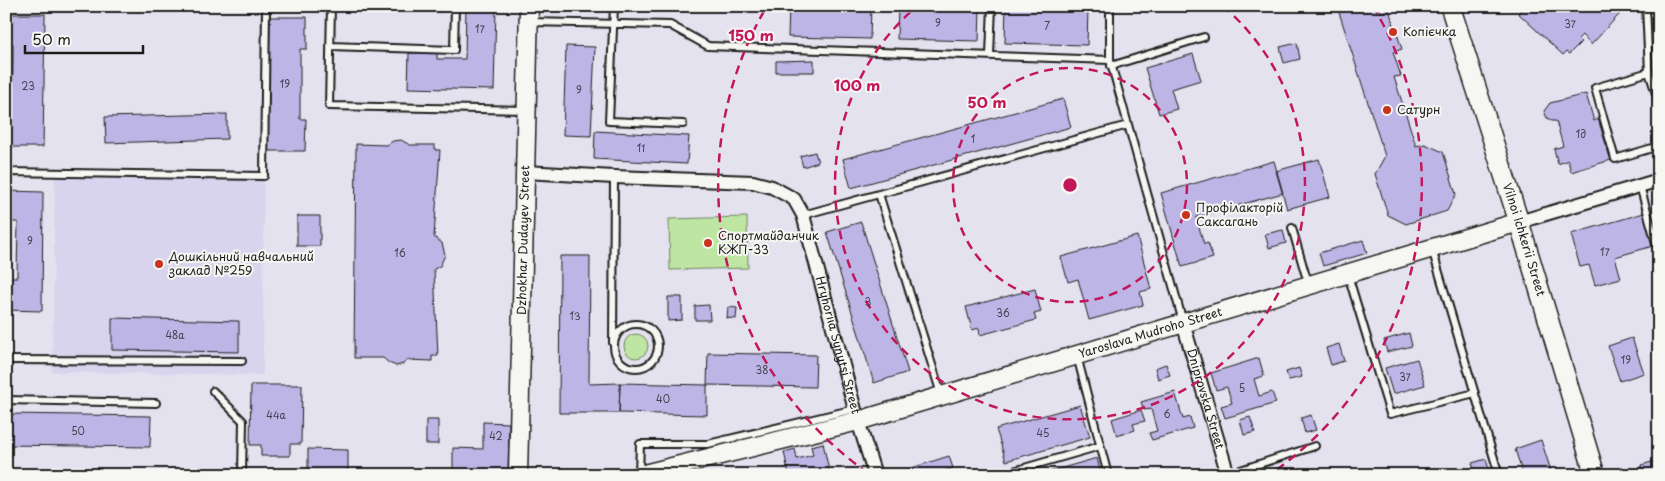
<svg xmlns="http://www.w3.org/2000/svg" width="1665" height="481" font-family="'Playpen Sans',sans-serif">
  <rect width="100%" height="100%" fill="#e5e2ef"/>
  <filter id="ink" filterUnits="userSpaceOnUse"><feTurbulence type="fractalNoise" baseFrequency=".02" numOctaves="2"/><feDisplacementMap in="SourceGraphic" scale="10" xChannelSelector="R" yChannelSelector="G"/><feConvolveMatrix kernelMatrix="1 2 1 2 8 2 1 2 1" color-interpolation-filters="sRGB"/></filter>
  <g filter="url(#ink)">
    <path fill="#d9d4ed" d="M55,173L264,176L263,375L52,372Z"/>
    <path fill="#bee6a2" stroke="#6d815f" d="M395,6H443V12H395Z
      M747,217L748,268L670,270L669,219Z
      M624 346a12 12 0 1 1 24 0a12 12 0 1 1-24 0Z"/>
    <path fill="#beb5e7" stroke="#1c1c1c" d="M466,6H496L494,90L408,88L409,53H437V59H465Z
      M789,6H871L870,39L788,37Z
      M898,6H980L979,41L897,39Z
      M1006,6L1088,8L1087,45L1005,43Z
      M1337,6H1378L1380,12L1389,10L1402,49L1393,52L1401,76L1394,77L1416,146L1425,144L1443,152L1456,194L1447,211L1406,224L1388,215L1375,174L1385,156Z
      M1525,6H1627L1591,45L1582,35L1578,39L1581,42L1569,54L1566,52L1563,55L1518,13Z
      M7,14H45L43,147H6V116H12L13,57V44H7Z
      M270,17H307V49H300V119H306L305,151H268Z
      M1297,43L1300,59L1284,63L1280,47Z
      M566,46L595,47L591,136L563,135Z
      M1193,54L1201,80L1171,89L1177,109L1159,114L1145,68Z
      M814,60V72H776V61Z
      M1586,94L1594,121L1598,119L1611,160L1571,172L1568,160L1558,164L1554,149L1563,146L1556,121H1552L1547,118L1544,111L1550,103Z
      M1063,99L1071,127L851,188L843,159Z
      M227,114V139L106,143L105,117Z
      M595,131L689,136L687,164L594,159Z
      M401,140L410,145H435V150H440L434,237L442,243L445,255L440,266L434,269L438,356H432V361L408,360L403,364L396,366L389,363L383,358H354L356,144L387,145L393,141Z
      M815,152L818,162L803,167L800,156Z
      M1319,159L1330,197L1287,209L1276,171Z
      M1274,161L1283,193L1196,217L1204,244L1208,243L1213,258L1182,267L1161,193Z
      M6,191L43,192L42,311L6,310V277H17L18,222H6Z
      M1644,213L1653,246L1615,257L1621,278L1595,285L1589,265L1580,267L1571,234Z
      M297,216H320V246H297Z
      M861,222L908,372L874,383L827,232Z
      M1283,230L1286,243L1269,248L1265,234Z
      M1137,236L1151,289L1140,292L1143,305L1089,320L1078,279L1068,282L1061,257Z
      M1363,240L1367,253L1323,266L1319,253Z
      M560,256H590L589,384L620,383L619,413H559Z
      M1035,289L1041,312L1034,314L1036,320L980,335L979,328L972,330L966,307Z
      M668,297H682V320L668,321Z
      M709,305L710,320H695V306Z
      M728,307L737,308L736,319L727,318Z
      M112,318L239,321V352L112,350Z
      M1409,333L1412,346L1387,352L1384,340Z
      M1632,338L1644,373L1620,381L1608,346Z
      M1339,344L1344,361L1331,365L1326,348Z
      M708,353L816,355L815,387L707,385Z
      M1259,358L1264,376L1254,379L1259,396L1272,392L1276,403L1225,418L1221,406L1232,403L1227,387L1216,390L1211,373Z
      M1417,359L1425,385L1393,394L1385,368Z
      M1166,364L1170,375L1158,379L1155,368Z
      M1299,368L1302,377L1289,380L1286,372Z
      M620,383L707,385V415L619,413Z
      M251,385H302L301,444H290V456H261V445H250Z
      M1175,392L1183,419L1190,417L1193,428L1152,440L1149,433L1157,431L1151,409L1144,410L1141,402Z
      M1080,405L1090,437L1006,461L996,429Z
      M1141,410L1145,421L1133,424L1135,430L1117,436L1112,419Z
      M6,414L151,416L150,447L6,445Z
      M1311,415L1316,430L1305,433L1301,418Z
      M1250,417L1255,432L1244,435L1240,420Z
      M426,420H438V444H426Z
      M483,422L509,423L508,474L453,473V448L483,449Z
      M1541,440L1551,471L1541,475H1523L1515,449Z
      M823,443L830,475H789L784,452L795,449L797,459L813,455L811,446Z
      M308,449L348,450V472L308,471Z
      M949,456L953,468L934,475H900L899,472Z
      M1097,458L1101,475H1038Z
      M1486,459L1490,473L1476,475L1472,463Z
      M1659,460V475H1644L1641,465Z"/>
    <g fill="none" stroke-linecap="round" stroke-linejoin="round">
      <g stroke="#1c1c1c" stroke-width="10">
        <path id="lane" d="M331,6L329,106L525,110
          M614,6L609,121L683,124
          M1110,6V60L1183,322
          M1646,6L1649,72
          M529,22L670,25L708,46L1110,60
          M330,46L454,50L455,6
          M990,55L992,6
          M1111,66L1204,37
          M1659,103L1649,72L1595,88L1615,159L1659,146
          M6,172L264,176L266,6
          M1640,186L1659,254
          M879,194L941,394
          M803,215L1128,125
          M1292,228L1305,273L1310,284
          M1432,249L1499,475
          M1348,275L1390,414L1475,393
          M614 346a22 22 0 1 1 44 0a22 22 0 1 1-44 0Z
          M613,343L614,177
          M1077,356L1108,475
          M6,360L242,361
          M213,391L243,421L242,475
          M6,400L156,403
          M639,474L640,444H708L855,409
          M1228,474L1315,446
          M1000,475L1100,446"/>
      </g>
      <g stroke="#1c1c1c" stroke-width="16">
        <g id="street">
          <path id="s1" d="M525,172L614,177L753,182L772,187L794,199L803,215L858,421L875,475"/>
          <path d="M1519,222L1659,180"/>
          <path id="s2" d="M1183,323L1228,475"/>
        </g>
      </g>
      <g stroke="#1c1c1c" stroke-width="21">
        <g id="secondary">
          <path id="s3" d="M518,475L529,6"/>
          <path id="s4" d="M640,475L858,421L1519,222"/>
        </g>
      </g>
      <g stroke="#1c1c1c" stroke-width="22">
        <g id="primary">
          <path id="s5" d="M1450,6L1519,222L1595,475"/>
        </g>
      </g>
      <use href="#lane" stroke="#f6f6f2" stroke-width="6"/>
      <use href="#street" stroke="#f6f6f2" stroke-width="12"/>
      <use href="#secondary" stroke="#f6f6f2" stroke-width="18"/>
      <use href="#primary" stroke="#f6f6f2" stroke-width="19"/>
    </g>
  </g>
  <g fill="none" stroke="#c2185b" stroke-width="2.5" stroke-dasharray="9 6">
    <circle cx="1070" cy="185" r="117"/>
    <path d="M1223 6A235 235 0 1 1 917 6"/>
    <path d="M868 473A352 352 0 0 1 767 6M1373 6A352 352 0 0 1 1272 473"/>
  </g>
  <g fill="#c8321e" stroke="#f6f6f2" stroke-width="2">
    <circle cx="1393" cy="32" r="5"/>
    <circle cx="1387" cy="110" r="5"/>
    <circle cx="1186" cy="215" r="5"/>
    <circle cx="708" cy="243" r="5"/>
    <circle cx="159" cy="264" r="5"/>
  </g>
  <g text-anchor="middle" stroke-width="4" stroke-linejoin="round" paint-order="stroke">
    <g font-size="10" fill="#44424f">
      <text x="938" y="27">9</text>
      <text x="1570" y="28">37</text>
      <text x="1047" y="30">7</text>
      <text x="480" y="33">17</text>
      <text x="285" y="88">19</text>
      <text x="28" y="90">23</text>
      <text x="579" y="94">9</text>
      <text x="1581" y="138">1д</text>
      <text x="973" y="143">1</text>
      <text x="641" y="152">11</text>
      <text x="30" y="245">9</text>
      <text x="1605" y="256">17</text>
      <text x="400" y="257">16</text>
      <text x="868" y="306">3</text>
      <text x="1003" y="317">36</text>
      <text x="575" y="320">13</text>
      <text x="175" y="339">48а</text>
      <text x="1626" y="364">19</text>
      <text x="762" y="374">38</text>
      <text x="1405" y="381">37</text>
      <text x="1242" y="392">5</text>
      <text x="663" y="403">40</text>
      <text x="1167" y="418">6</text>
      <text x="276" y="419">44а</text>
      <text x="78" y="435">50</text>
      <text x="1043" y="437">45</text>
      <text x="496" y="440">42</text>
    </g>
    <g font-size="12" fill="#1c1c1c" stroke="#f6f6f2" text-anchor="start">
      <text x="1403" y="36">Копієчка</text>
      <text x="1397" y="114">Сатурн</text>
      <text x="1196" y="212">Профілакторій<tspan x="1196" dy="14">Саксагань</tspan></text>
      <text x="718" y="240">Спортмайданчик<tspan x="718" dy="14">КЖП-33</tspan></text>
      <text x="169" y="261">Дошкільний навчальний<tspan x="169" dy="14">заклад №259</tspan></text>
    </g>
    <g font-size="12" fill="#1c1c1c" stroke="#f6f6f2">
      <text dy="4" stroke="none"><textPath href="#s3" startOffset="235">Dzhokhar Dudayev Street</textPath></text>
      <text dy="4" stroke="none"><textPath href="#s5" startOffset="245">Vilnoi Ichkerii Street</textPath></text>
      <text dy="4" stroke="none"><textPath href="#s4" startOffset="530">Yaroslava Mudroho Street</textPath></text>
      <text dy="4" stroke="none"><textPath href="#s1" startOffset="426">Hryhoriia Synytsi Street</textPath></text>
      <text dy="4" stroke="none"><textPath href="#s2" startOffset="79">Dniprovska Street</textPath></text>
    </g>
  </g>
  <circle cx="1070" cy="185" r="8" fill="#c2185b" stroke="#f6f6f2" stroke-width="2.5"/>
  <g font-size="15" text-anchor="middle" font-weight="bold" fill="#c2185b" stroke="#f6f6f2" stroke-width="4" stroke-linejoin="round" paint-order="stroke">
    <text x="751" y="41">150 m</text>
    <text x="857" y="91">100 m</text>
    <text x="987" y="108">50 m</text>
  </g>
  <rect width="1665" height="481" fill="none" stroke="#f6f6f2" stroke-width="25"/>
  <rect x="12" y="12" width="1640" height="456" fill="none" stroke="#1c1c1c" stroke-width="2" filter="url(#ink)"/>
  <path d="M25 45v8h118v-8" fill="none" stroke="#1c1c1c" stroke-width="2.5"/>
  <text x="32" y="45" font-size="15" fill="#1c1c1c" stroke="#f6f6f2" stroke-width="4" paint-order="stroke">50 m</text>
</svg>
